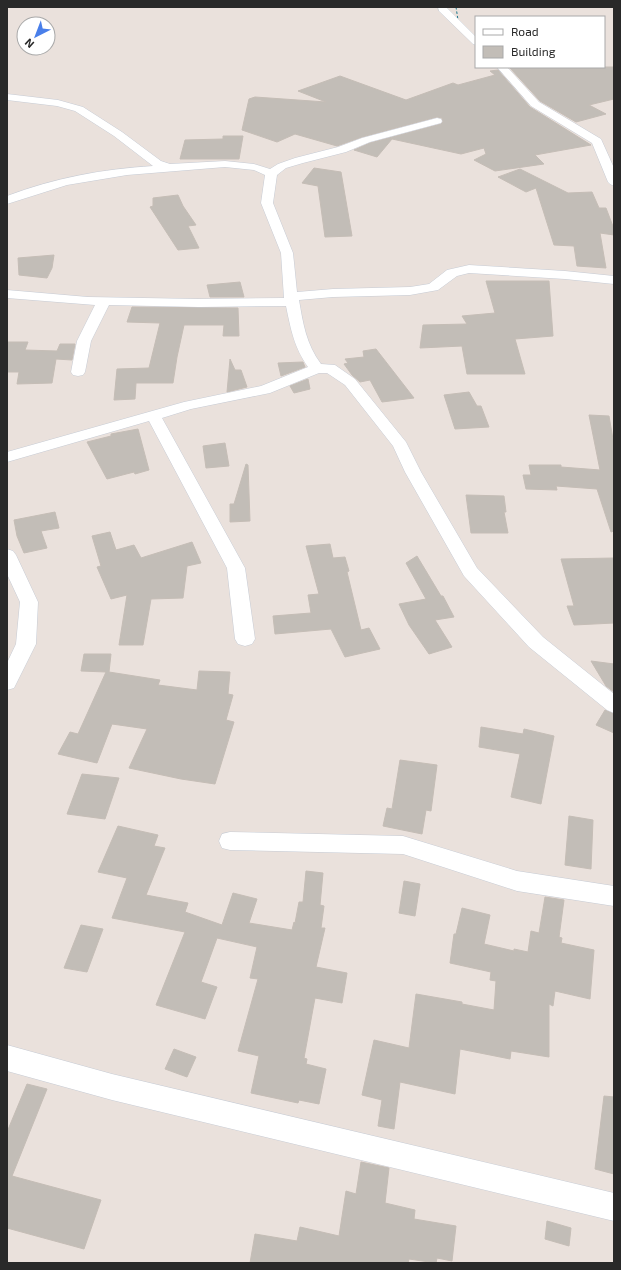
<svg xmlns="http://www.w3.org/2000/svg" width="621" height="1270" font-family="'Exo 2',sans-serif">
  <rect width="100%" height="100%" fill="#eae1dc"/>
  <g fill="none" stroke-linecap="round" stroke-linejoin="round">
    <path stroke="#19768d" stroke-width="1" stroke-dasharray="2.5 2" stroke-linecap="butt" d="M456,7L458,20"/>
  </g>
  <path fill="#c2bdb7" stroke="#c5bdb6" d="M518,67H614V99L589,105L606,114L576,122L540,101L510,68Z
    M498,70L530,107L591,145L535,155L544,164L495,171L474,160L486,154L484,148L461,154L392,139L377,157L354,150L370,143L441,124L443,122L442,118L437,117L362,137L337,146L295,134L277,142L242,130L249,99L255,97L326,102L298,91L340,76L406,100L453,83L458,85L495,75L490,71Z
    M223,136H243L239,159H180L185,140L223,139Z
    M314,168L341,172L352,236L325,237L318,186L302,183Z
    M520,169L568,193L592,192L599,208H606L614,229V235L600,233L606,268L577,266L574,246L554,245L536,188L526,192L498,177Z
    M178,195L183,206L196,225L188,226L199,248L178,250L150,207L153,206V198Z
    M54,255L52,268L47,278L19,275L18,258Z
    M486,281H549L553,336L515,339L525,374H467L462,346L420,348L423,325L467,324L462,316L495,313Z
    M240,282L244,297H210L207,285Z
    M132,307L238,308L239,336H223L224,325H184L177,357L173,383H136L135,399L114,400L117,369L149,368L160,323L127,322Z
    M7,342H28L25,350L57,351L60,344H75L72,360L56,359L52,383L17,384L19,372H7Z
    M376,349L414,398L382,402L370,380L360,382L352,375L344,364L348,363L345,359L364,357L363,351Z
    M230,359L235,370H241L247,387L227,392Z
    M303,362L305,367L281,376L278,363Z
    M308,379L310,389L294,393L290,386Z
    M469,392L477,406H481L489,427L455,429L444,395Z
    M589,415L609,416L614,445V531L611,532L597,489L556,486L557,490L526,489L523,475H531L529,465H561V467L600,470Z
    M138,429L149,470L135,474L134,472L107,479L87,442L111,436V434Z
    M225,443L229,466L206,468L203,446Z
    M246,464L248,465L250,521L230,522V504H234Z
    M466,495L504,496L506,512H504L508,533H471Z
    M55,512L59,528L41,531L47,548L24,553L17,536L14,520Z
    M110,532L116,550L134,545L141,558L192,542L201,563L187,566L183,598L151,599L143,645H119L127,595L111,599L97,567L101,566L92,536Z
    M330,544L333,558L345,557L349,571L347,572L361,630L369,628L380,649L345,657L331,629L275,634L273,616L311,613L308,595L319,594L306,546Z
    M417,556L441,596H443L454,617L435,620L452,647L429,654L409,625L399,604L426,599L406,563Z
    M614,558V623L574,625L567,606H574L561,559Z
    M84,654H111L109,672L160,680L158,685L197,690L199,671L230,672L228,694L233,695L226,720L234,722L215,784L181,779L129,768L147,729L112,724L97,763L58,754L70,732L78,734L106,672L81,671Z
    M591,661L614,664V692L606,686Z
    M605,710L614,714V733L596,725Z
    M481,727L523,734L524,729L554,736L541,804L511,797L520,754L479,747Z
    M400,760L437,765L431,811L426,810L422,834L383,826L387,808L392,809Z
    M82,774L119,778L105,819L67,814Z
    M569,816L593,820L591,869L565,865Z
    M118,826L158,835L154,846L165,848L146,895L188,903L185,912L222,925L233,893L257,899L249,923L292,930L294,922L295,923L299,902H303L306,871L323,873L320,905L324,906L321,928H325L316,967L347,973L342,1003L315,998L304,1058L307,1059L306,1064L326,1069L319,1104L299,1100L298,1103L251,1093L259,1056L238,1051L258,979L250,978L257,947L217,938L201,982L217,987L205,1019L156,1005L185,932L112,918L127,878L98,872Z
    M404,881L420,884L415,916L399,913Z
    M545,897L564,900L559,937L562,938L561,943L594,950L590,999L555,991L553,1006L549,1004V1057L511,1051L510,1059L460,1049L455,1094L400,1082L394,1129L378,1126L382,1100L362,1095L374,1040L409,1048L416,994L462,1002V1004L494,1010L496,981L490,980L491,972L450,963L454,934H456L462,908L490,915L484,944L514,951V949L528,952L531,931L539,933Z
    M81,925L103,929L87,972L64,968Z
    M174,1049L196,1057L187,1077L165,1069Z
    M27,1084L47,1089L12,1176L101,1200L84,1249L7,1228V1132Z
    M604,1096L614,1097V1174L595,1169Z
    M361,1162L389,1168L385,1203L415,1210L414,1219L456,1226L452,1261L437,1258L436,1263L409,1259L408,1263H250L255,1234L297,1241L300,1227L339,1236L346,1191L356,1194Z
    M547,1221L571,1228L569,1246L545,1239Z"/>
  <g fill="none" stroke-linecap="round" stroke-linejoin="round">
    <g stroke="#c7ccd5" stroke-width="1">
      <path id="street" d="M438,7H446L476,37V45L473,44L439,11Z
        M497,67H507L539,102L601,139L614,168V186L610,184L608,182L592,143L531,106Z
        M7,94L58,100L83,107L122,132L161,161L170,164L225,161L254,164L270,169L278,164L295,158L338,147L362,138L437,118L441,119L442,121L441,123L370,142L346,152L303,163L286,168L277,175L273,203L293,253L297,292L333,289L410,287L429,284L447,270L469,265L565,271L614,276V284L565,279L469,273L457,276L438,290L410,295L333,297L299,300C303,323 306,344 321,364L335,365L355,379L406,442L421,472L477,568L543,637L614,694V713L607,710L529,647L464,576L405,472L393,446L345,385L327,373H319L270,393L191,409L162,418L245,568L255,639L252,644L245,646L238,644L235,639L227,568L149,421L7,462V452L184,402L261,386L308,367C294,347 291,330 286,306L199,307L109,305L91,341L85,372L83,375L78,376L73,375L71,372L77,341L95,305L7,298V290L88,297L199,299L284,298L281,253L261,203L265,175L254,170L225,167L127,175L67,185L7,204V196C54,178 103,169 153,166L114,136L75,111L57,106L7,100Z
        M7,549L13,551L16,555L38,602L36,644L14,688L7,690V663L16,644L20,602L7,574Z
        M230,832L403,836L517,871L614,886V906L517,891L403,854L230,850L222,848L219,841L222,834Z
        M7,1045L112,1074L614,1193V1221L112,1100L7,1071Z"/>
    </g>
    <use href="#street" fill="#fff" fill-rule="evenodd"/>
  </g>
  <rect width="621" height="1270" fill="none" stroke="#292929" stroke-width="16"/>
  <rect x="475" y="16" width="130" height="52" fill="#ffffff" stroke="#a9a9a9"/>
  <rect x="483" y="29" width="20" height="6" fill="#ffffff" stroke="#a9a9a9"/>
  <text x="511" y="36" font-size="12" fill="#292929">Road</text>
  <rect x="483" y="46" width="20" height="12" fill="#c2bdb7" stroke="#a9a9a9"/>
  <text x="511" y="56" font-size="12" fill="#292929">Building</text>
  <g transform="translate(36 36) rotate(222)"><circle r="19" fill="#ffffff" stroke="#a9a9a9"/>
  <path d="M0-3L7 15L0 10L-7 15Z" fill="#497fea"/>
  <text y="-6" font-size="11" font-weight="bold" text-anchor="middle" fill="#292929">N</text>
  </g>
</svg>
